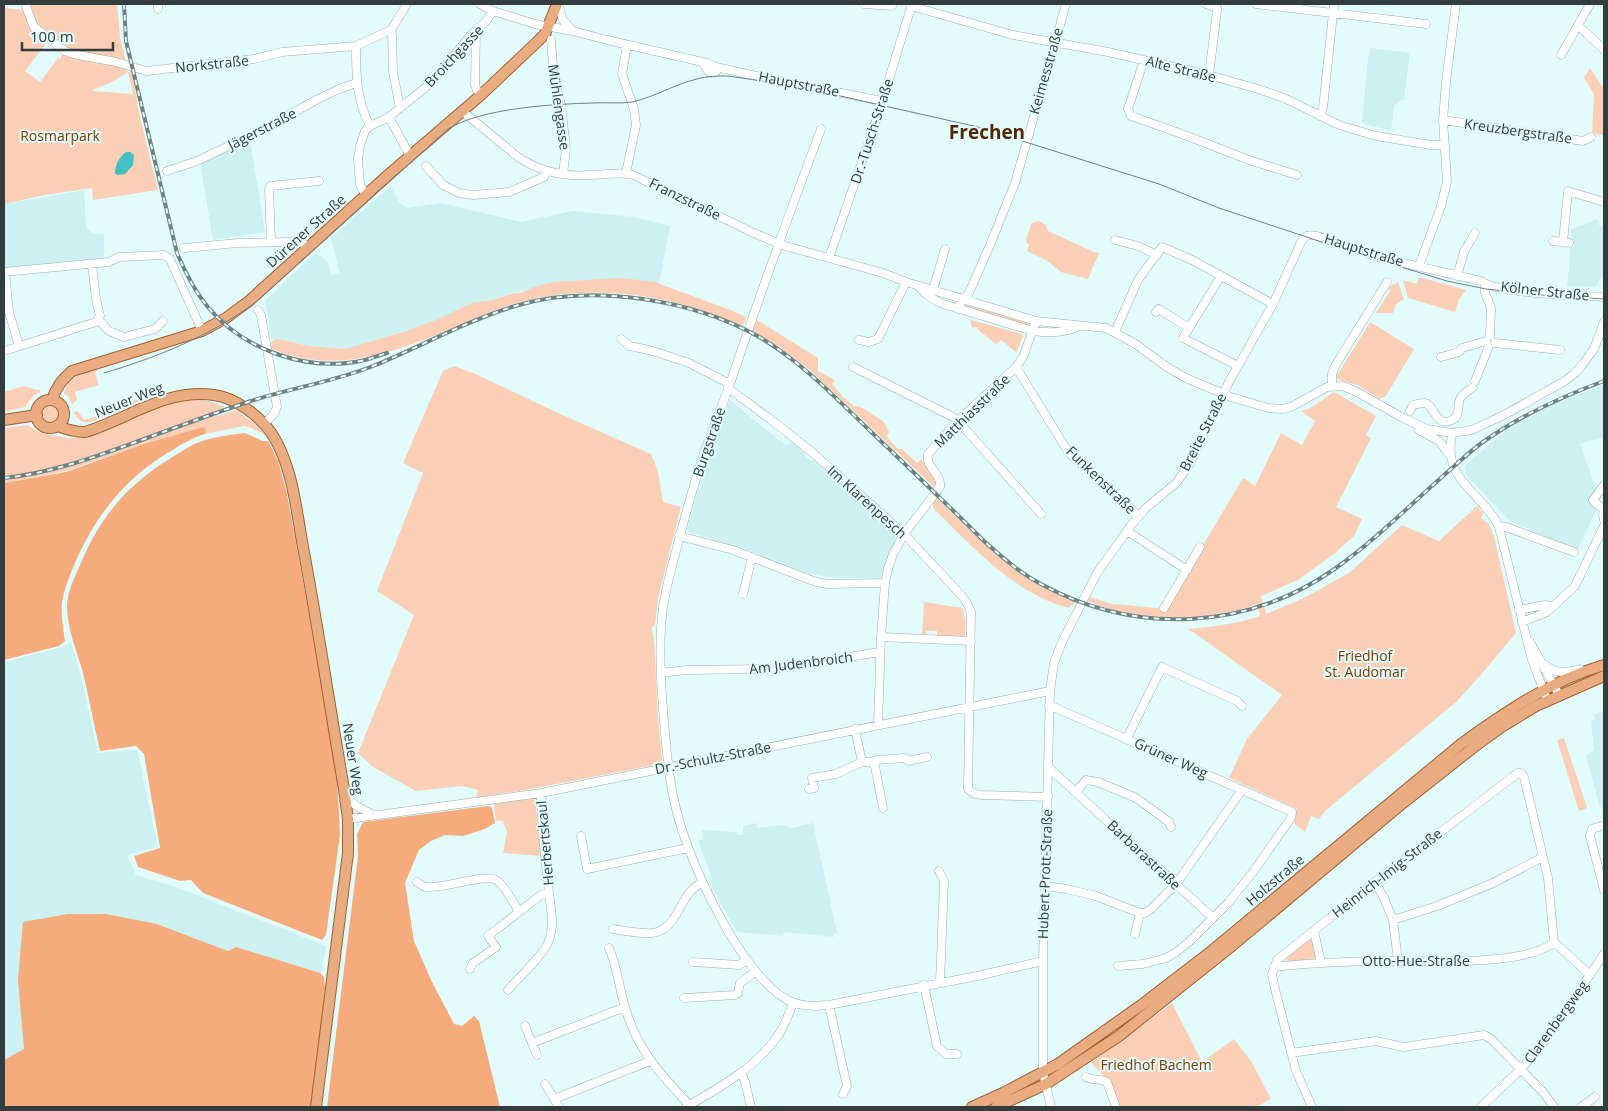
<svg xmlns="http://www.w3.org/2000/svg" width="1608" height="1111" font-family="'Open Sans',sans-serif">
  <rect width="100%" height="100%" fill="#e2fcfc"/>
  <path fill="#cdf0f1" d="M1371,48L1410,53L1404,99L1399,101L1394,106L1391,131L1362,123L1368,59Z
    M250,141L265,232L213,240L200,162Z
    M391,186L399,203L407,208L441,203L521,222L573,211L634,217L670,226L658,290L582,286L513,292L442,320L345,349L309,346L282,340H272L265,301L316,252L329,264L331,275L340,274L331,238Z
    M84,190L86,228L93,234H104V258L4,268V204Z
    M1597,219L1600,227L1604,226V274L1595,287L1567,286L1572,234L1570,230Z
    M1604,385V436L1580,444L1596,488L1597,508L1578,549L1528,531L1529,529L1512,523L1466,475L1465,466L1505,431L1555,403Z
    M730,400L784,444L788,445L791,441L805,453V456L812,461L814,460L815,461L896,533V538L880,579L829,577L809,574L750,551L688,532L687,529L706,463L715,435Z
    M71,642L81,677L98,753L137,749L158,847L127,855L136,875L179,888L326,946L321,974L236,947L228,951L157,924L18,980L24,1049L4,1060V662L62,647Z
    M1604,711V812L1599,804L1586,756L1594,750L1591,721L1595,720L1594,714Z
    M756,823L757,828L782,825L792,828L813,823L837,933L833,934L834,937L784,932L783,936L737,932L710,884L711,875L698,841L704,839L702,830L736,832L737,835H743V826Z"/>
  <path fill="#facfb5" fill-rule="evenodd" d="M28,4H117L120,37L126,62L68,50L38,29Z
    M4,8L26,10L48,41L25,71L40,82L58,58L60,59L63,52L125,66V70L128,72L132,71L139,113L158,190L93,200L92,188L45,195L4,204ZM128,72L133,94L93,91V90L112,82Z
    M1590,68L1604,89V135L1592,134L1594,94L1584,78Z
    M1038,221L1046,225L1048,231L1094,252L1099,253L1088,279L1061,272L1046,260L1027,251L1029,245L1027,243L1026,239L1032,223Z
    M1419,277L1466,290L1459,299L1455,312L1408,298L1403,280L1417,284Z
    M621,278L655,282L733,311L746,317L743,326C672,295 596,282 521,302C503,306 485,315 468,322C403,349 341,377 271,349L270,343L276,339L282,340L309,346L345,349L406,331L436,320L472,303L493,300L513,293H520L534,287L553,282Z
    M1398,282L1404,299L1396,304L1393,313H1376L1390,291L1389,287Z
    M965,305L1027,322L1030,325L1027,326L965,308Z
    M757,320L818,358V371L835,380L832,384L843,397L854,406L861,407L884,422L889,432L886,436L898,449H902L917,463L921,459L934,479L936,483L934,487L811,371L781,348L752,331Z
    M972,320L1022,334L1023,337L1016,352L1001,340L996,344L977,329V327L972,328L970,321Z
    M1370,322L1414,349L1386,396L1380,399L1357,385L1340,380L1336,377Z
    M454,366L478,375L558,413L651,454L658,471L663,502L681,507L658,598L655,624L652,628L654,640L658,717L662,759L660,764L536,788L476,798L478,790L462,786L416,791L373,767L358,753L414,615L377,591L423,473L403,463L443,371Z
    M99,368L95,373L99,385L75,392L77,400L72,404L68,396L64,394C68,376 84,373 99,368Z
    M24,386L37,390L39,389L41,392L34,395L25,407L4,412V392Z
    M1334,392L1376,416L1366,435L1371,438L1336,507L1362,519L1354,536L1335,553L1298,580L1261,596L1266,614L1302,599L1349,573L1402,525L1439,541L1477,506L1483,513L1481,518L1489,524L1494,536L1516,633L1479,677L1456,702L1325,811L1319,819L1311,816L1305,832L1291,821L1297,809L1229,778L1247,739L1282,695L1193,632L1186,629C1212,627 1236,624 1260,616L1257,604C1215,620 1156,622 1113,610C1104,608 1096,604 1088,601L1090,597L1115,605L1116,604L1165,609L1243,478L1255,486L1281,433L1302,445L1315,421L1301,411C1314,409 1323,398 1334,392Z
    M156,394L94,421C84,424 78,422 74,412L78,411L84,420L120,410L119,405Z
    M195,399L212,402L225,407L207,415L219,416L236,410L258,426L265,435L251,428L244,426L205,434V429L203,427L144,444L66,471L4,483V428L27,425L41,433L69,438H87L162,406L179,401Z
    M41 414a9 9 0 1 1 18 0a9 9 0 1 1-18 0Z
    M936,498C979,538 1020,580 1075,602L1074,604L1070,606L1069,608C1014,594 972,546 933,508V501Z
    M924,602L963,608L965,620V636H937V631H926V634H922Z
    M1564,738L1587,808L1579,811L1557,740Z
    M533,798L535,799L541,856L503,853L507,832L503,821H496L494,804Z
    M1309,939L1313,941L1316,958L1290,962L1287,961L1286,959L1288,956Z
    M1172,1003L1202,1062L1234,1039L1251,1061L1271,1099L1256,1107H1119L1108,1080L1091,1063Z"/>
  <path fill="#f6ab7d" d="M203,427L206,429L205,434C194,437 184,443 174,449C128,475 96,514 75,563C70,575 64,589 62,603C61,616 63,628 65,641L59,646L4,660V483L66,472L144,444Z
    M245,433L263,441H268L278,461L287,494L325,702L337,771L340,835L326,935L322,940L203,893L191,880L180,881L138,867L134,856L160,848L144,754L136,746L100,751C94,725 89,698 83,673C77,651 67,629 67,606C67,592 75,576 81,563C101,515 129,483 174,456C181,452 189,446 197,443C212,437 229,435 245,433Z
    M488,806L492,808L495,823L485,829L463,836L445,835L431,841L419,850L405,883L414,941L431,980L454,1024L462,1026L474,1016L479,1021L500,1107H327L358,856L357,834L363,822Z
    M68,914H106L157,924L228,951L236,947L320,973L324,977L325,987L320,1044L311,1107H4V1060L24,1049L18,980L23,922Z"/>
  <path fill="#44bfc2" d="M126,152H130L134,155L133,165L125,174L117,175L115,173C115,165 119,157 126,152Z"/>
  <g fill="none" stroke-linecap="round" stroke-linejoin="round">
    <g stroke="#96aeaf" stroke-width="9">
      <path id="minor" d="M25,4L34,27L65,51L73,54L116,62L146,71L254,59L282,52L356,46L391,30L407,4
        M158,4V9
        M480,4L493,11L535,24L573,31L607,40L707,63L716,67L775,80L882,101
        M558,4L563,20L572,30
        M864,4L892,6
        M1206,4L1217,8V11L1209,75
        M1256,4L1426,24
        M911,6L1013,35L1108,52L1209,75L1258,89L1284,98L1339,125L1376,136L1431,145H1445
        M1578,25L1604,50
        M391,30L392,35L393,72L400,108
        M476,30L475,85L477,90L481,95
        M551,40L554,79L561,104L566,149L563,174
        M356,46C356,75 356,99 370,126
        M1561,55L1590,4
        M1144,60L1128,109L1131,116L1182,134L1249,160L1297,175
        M702,62L708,71L711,73L716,72V67
        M462,111L518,157C539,171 564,177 590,175C604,175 618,171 633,175L756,234L782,245L883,273L906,282L1036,321L1106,328L1134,343L1167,367L1186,378L1231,397L1268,408L1283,409L1291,407L1327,387L1343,386L1357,392L1403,418L1427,429L1452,433L1472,430L1504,415L1565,381L1575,373L1583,364L1594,349L1604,322
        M1320,116L1323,108L1334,4
        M389,117L410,156
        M1443,120L1583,141L1591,137
        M821,129C789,214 758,300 729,387C721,408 712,430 705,451C693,485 684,520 675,555C670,572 666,590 663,607C659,637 660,666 662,695C664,723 666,751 670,778C677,830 699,879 724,924C738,949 768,995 795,1003C806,1007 817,1006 829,1005L977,976L1043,961
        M426,166L443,185L459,193L473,195L509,192L544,177L546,171
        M167,171L197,161L250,136L318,99L339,89L356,83
        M626,173L636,125L634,109L622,74L627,45
        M366,195L360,185L358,159L360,146L365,131L370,126L389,117L431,83L471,35L487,20L493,11
        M1115,240L1138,246L1157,255
        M1553,241L1569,243
        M271,242L269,189L270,186L319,181
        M1563,242L1568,191L1604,202
        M184,248L238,243L292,242L303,243L309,248
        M829,258L878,115L912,4
        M1419,266L1441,206L1447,182L1443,120L1446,82L1456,4
        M4,272L109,262L119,257L164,255L170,259L202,331
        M5,272L9,312L19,346
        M1221,276L1183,338L1238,366
        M1457,276L1464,252L1475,233
        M1485,284V293L1491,308L1490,336
        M919,287L927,295L940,303L1033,331C1048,333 1066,333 1080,326
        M933,290L945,249
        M959,309L961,299L968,295L990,245L1015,183L1066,4
        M258,310L261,315L277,407L274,414L264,424
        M1156,312L1159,309L1189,328
        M98,319L109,331L124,337L155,329L163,321
        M1115,332L1138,280L1162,247L1192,260L1273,304
        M621,339L630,346L653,351L689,363L730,384
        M859,340L869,342L878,339L906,282
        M1495,343L1560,350
        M4,351L96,322L100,316L99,312L96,299L92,264
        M1441,357L1459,352L1462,348L1486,341
        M853,367L953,417L958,421L1041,514
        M1016,367L1067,450L1073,457L1139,516
        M1475,381L1489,346
        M1332,386V374L1335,366L1387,282
        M728,388L774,422L813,453L904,534L962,596L967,603L971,612L968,789L975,794L982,795L1048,797
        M1410,411L1413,405C1417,404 1422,403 1425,403C1435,405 1435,428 1452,420C1461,415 1457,406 1460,399C1462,394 1468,391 1472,388
        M1419,430L1439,441L1451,457
        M1452,433C1451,442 1449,452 1452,461C1458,486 1488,502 1499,527L1532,660L1547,700
        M1604,485L1593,500L1595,503L1604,509
        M1604,509L1603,515L1604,520
        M1499,527H1506L1574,552
        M1127,531L1187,570
        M679,536L733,550L816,582L828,584L885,583
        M743,594L752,557
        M1164,608L1200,547
        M1519,610L1545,605L1552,606
        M1522,622L1547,612L1575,586L1604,526
        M881,637L971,641
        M1530,642L1559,695
        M1544,664C1555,674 1566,673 1580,669
        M661,673L687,670L774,669L880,652
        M1049,705L1292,812L1291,818L1253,872L1228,903L1190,941L1175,953L1166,958L1143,964L1118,966
        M878,724L881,637L885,583L888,569L893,554L904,534L940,487C942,473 925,468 928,454L958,421L1016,367L1023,357L1036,321
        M855,729L862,762H871L875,766L883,808
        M1127,738L1162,667L1237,701L1242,706
        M871,762L876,760L905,758L908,761L927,757
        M1048,767L1213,918
        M809,789L814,788L812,778L836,774L862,762
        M1076,792L1086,780L1098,782L1136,798L1169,822L1171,827
        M345,797L358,807L374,815
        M348,819L541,793L1050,691
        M1604,825L1592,829L1590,836L1604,890
        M581,836L587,869L688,848
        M939,871L944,881L940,983
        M417,882C420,884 423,887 427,887C444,889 486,873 496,880C504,884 514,904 519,911
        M1375,882L1384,898L1393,920L1398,961
        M1045,886L1067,889L1096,896L1140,913H1145L1151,909L1176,884L1242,790
        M1393,920L1437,906L1493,883L1543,857
        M613,929C625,931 640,934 652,933C680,930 678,893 702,883
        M1314,931L1321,962
        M1135,934L1140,913
        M609,948C617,966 619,987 625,1007C637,1050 660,1073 689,1105
        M693,962L739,965L747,960
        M1274,967C1306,963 1338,962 1370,961C1410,960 1526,968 1554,942
        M470,969L473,963L496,947L488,936L541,895L549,893
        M924,985L937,1046L946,1054H957
        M508,990C520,976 540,959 548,943C555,926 551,910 549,893C545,860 542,826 541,793
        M684,998L735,995L738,993L740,983L756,971
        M829,1005L847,1086L843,1094
        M525,1026L537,1055
        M532,1043L625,1007
        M1291,1053L1376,1041L1404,1047L1484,1035L1491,1039L1543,1092L1554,1107
        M741,1072L745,1082L751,1107
        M1086,1077C1093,1081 1100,1078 1107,1082L1116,1107
        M545,1084L559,1107
        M554,1099L650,1061
        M686,1107C718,1089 758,1066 779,1034C785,1025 789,1014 793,1003
        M1051,1107L1043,1073V961L1050,691L1054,663L1062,642L1097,573L1132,524L1146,508L1176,483L1189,465L1229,382L1273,304L1302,240C1306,234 1311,235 1317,236L1378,257L1481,281C1503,295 1576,295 1604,297
        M1312,1107L1296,1071L1274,985L1272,974L1277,960L1375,882L1518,773H1521L1524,777L1548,878L1554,942L1590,975
        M1481,1107L1521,1069L1544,1042L1604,954
        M1581,1107L1595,1097"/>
    </g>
    <g stroke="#9f6132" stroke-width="12">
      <path id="major" d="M52,400C56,387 62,380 72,371L202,331L226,318L249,301L388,175L481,95L538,41L545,34L557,4
        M36 414a14 14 0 1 1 28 0a14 14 0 1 1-28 0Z
        M4,420L37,415
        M58,426C67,430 74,432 85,432C128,419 166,388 214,395C236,398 260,416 272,434C293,467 296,509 303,547C318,627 330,708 344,789L348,819V853L316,1107
        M972,1107L1003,1093L1058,1064L1140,1006L1209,953L1461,744C1505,712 1552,680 1604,665
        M996,1107L1046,1084L1119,1036L1233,945L1403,803L1474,747L1503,726L1536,706L1604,676"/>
    </g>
    <use href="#minor" stroke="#fff" stroke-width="8"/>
    <use href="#major" stroke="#e8ac80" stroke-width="10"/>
    <path stroke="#718181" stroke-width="1" d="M104,373C158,357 210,336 256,302L448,129C482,108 553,104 594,103C607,102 620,104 632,102C655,97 675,84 697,79C707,76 718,76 728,76L796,86L978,127L1159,184L1219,208L1352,252L1447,281L1486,289L1542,295L1604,299"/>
    <g stroke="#718181" stroke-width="4">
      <path id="rail" d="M124,4L126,41L177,253C185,272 194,290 207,306C244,351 309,373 365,360C373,358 380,355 387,353
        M4,478C51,473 92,458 136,442C174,428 212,414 251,401C291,388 333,382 373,366C420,347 466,321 515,306C591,283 693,299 761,338C801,362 833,395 866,427C906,465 946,503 985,542C1002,557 1019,572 1039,583C1135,636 1247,631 1336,568C1374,541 1408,507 1443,476C1456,465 1469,452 1483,442C1521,415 1561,397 1604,381"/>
    </g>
    <use href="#rail" stroke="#e2fcfc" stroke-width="2" stroke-dasharray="5.5" stroke-linecap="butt"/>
  </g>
  <g text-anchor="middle" stroke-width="4" stroke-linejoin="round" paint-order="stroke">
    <g font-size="14" fill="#333d3d" stroke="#e2fcfc">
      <text transform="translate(454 56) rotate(-47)" y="5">Broichgasse</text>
      <text transform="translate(212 64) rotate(-6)" y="5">Norkstraße</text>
      <text transform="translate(1181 69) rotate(14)" y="5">Alte Straße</text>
      <text transform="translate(1046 71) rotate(-74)" y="5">Keimesstraße</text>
      <text transform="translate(799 84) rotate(11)" y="5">Hauptstraße</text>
      <text transform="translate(559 107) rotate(82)" y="5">Mühlengasse</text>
      <text transform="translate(262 129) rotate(-27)" y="5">Jägerstraße</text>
      <text transform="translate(872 131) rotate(-72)" y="5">Dr.-Tusch-Straße</text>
      <text transform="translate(1518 131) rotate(8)" y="5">Kreuzbergstraße</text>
      <text transform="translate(685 199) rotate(26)" y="5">Franzstraße</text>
      <text transform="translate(306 231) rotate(-42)" y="5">Dürener Straße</text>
      <text transform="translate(1364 250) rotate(17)" y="5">Hauptstraße</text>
      <text transform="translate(1545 291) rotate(6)" y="5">Kölner Straße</text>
      <text transform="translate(129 400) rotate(-22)" y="5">Neuer Weg</text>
      <text transform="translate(972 411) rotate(-44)" y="5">Matthiasstraße</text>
      <text transform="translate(1203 432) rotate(-63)" y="5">Breite Straße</text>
      <text transform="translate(709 442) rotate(-71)" y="5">Burgstraße</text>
      <text transform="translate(1101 480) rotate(44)" y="5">Funkenstraße</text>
      <text transform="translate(867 502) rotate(42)" y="5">Im Klarenpesch</text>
      <text transform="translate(801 663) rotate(-7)" y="5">Am Judenbroich</text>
      <text transform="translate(713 758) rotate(-11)" y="5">Dr.-Schultz-Straße</text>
      <text transform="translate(1171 758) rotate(24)" y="5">Grüner Weg</text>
      <text transform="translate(353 759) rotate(81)" y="5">Neuer Weg</text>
      <text transform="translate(545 843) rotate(-95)" y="5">Herbertskaul</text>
      <text transform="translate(1144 855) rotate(43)" y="5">Barbarastraße</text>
      <text transform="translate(1387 873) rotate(-38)" y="5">Heinrich-Imig-Straße</text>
      <text transform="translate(1045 874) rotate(-88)" y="5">Hubert-Prott-Straße</text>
      <text transform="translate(1275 880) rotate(-40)" y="5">Holzstraße</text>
      <text x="1416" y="966">Otto-Hue-Straße</text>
      <text transform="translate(1556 1022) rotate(-54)" y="5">Clarenbergweg</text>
    </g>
    <g font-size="14" fill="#7c3a00" stroke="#e2fcfc">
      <text x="60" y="141">Rosmarpark</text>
      <text x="1365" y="661">Friedhof<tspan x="1365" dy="16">St. Audomar</tspan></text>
      <text x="1156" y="1070">Friedhof Bachem</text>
    </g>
    <g font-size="19" font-weight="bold" fill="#532604" stroke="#e2fcfc">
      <text x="987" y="139">Frechen</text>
    </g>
  </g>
  <rect width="1608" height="1111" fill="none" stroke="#333d3d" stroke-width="10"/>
  <path d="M22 42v8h91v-8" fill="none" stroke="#333d3d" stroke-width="2.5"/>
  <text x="30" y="42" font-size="15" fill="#333d3d" stroke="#e2fcfc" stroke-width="4" paint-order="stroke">100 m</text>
</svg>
